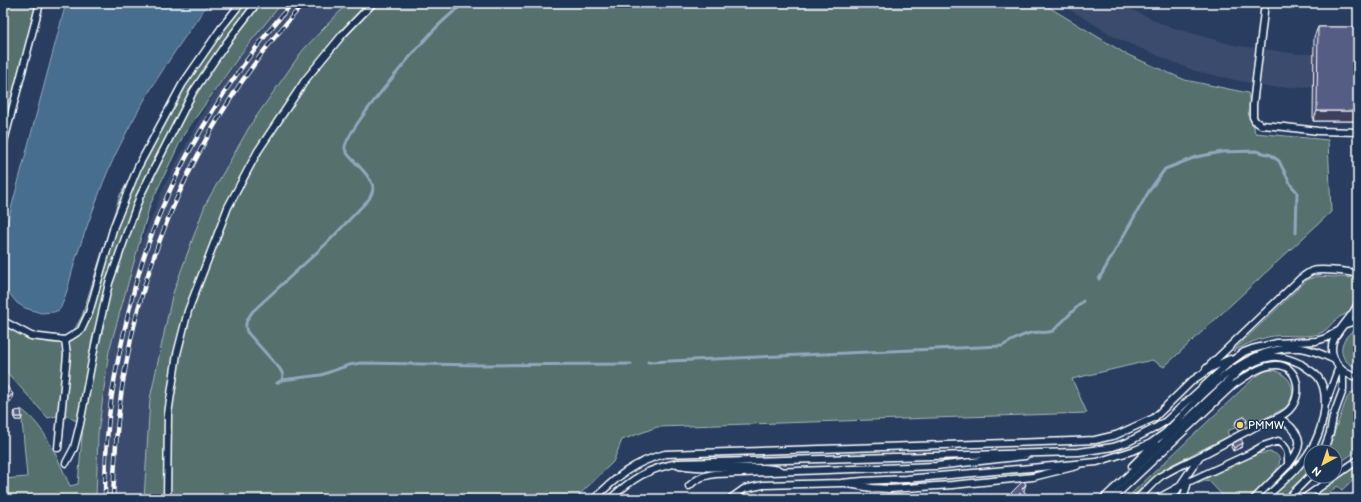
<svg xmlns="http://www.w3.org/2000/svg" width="1361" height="502" font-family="'Balsamiq Sans',sans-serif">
  <rect width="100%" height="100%" fill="#283d60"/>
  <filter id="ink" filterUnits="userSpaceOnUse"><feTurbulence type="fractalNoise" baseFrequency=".025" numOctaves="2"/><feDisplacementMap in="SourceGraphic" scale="8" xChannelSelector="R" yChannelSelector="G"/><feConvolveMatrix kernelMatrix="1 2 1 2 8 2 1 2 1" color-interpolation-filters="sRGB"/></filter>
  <g filter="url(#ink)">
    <path fill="#3a4b6e" d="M280,3H348L303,50L251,124L205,205L150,399L144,499H96L98,434L109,351L133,265L163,188L207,105L260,27Z
      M1059,3H1118L1167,26L1234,45L1298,54L1358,53V88L1267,87L1195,71L1118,39Z"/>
    <path fill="#54706d" stroke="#aab8b6" d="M3,3H41L3,151Z
      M242,3H282L243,51L184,134L150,205L109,351L98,434L96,499H3V479L27,477L21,409C47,428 57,458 70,486L78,484L83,425L64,414L48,418L3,368V318L12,328L50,343H67L82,316L120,195L201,57Z
      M348,3H1042L1126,54L1185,80L1248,93L1255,133L1328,140L1331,212L1164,367L1152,360L1072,379L1087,413L657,427L622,440L613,462L575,499H144L150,399L172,296L205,205L251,124L303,50Z
      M1316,276L1358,278C1358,290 1358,305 1348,313C1344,315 1340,316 1337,319C1332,322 1329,328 1323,332C1312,339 1288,334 1274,336C1260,338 1246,344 1234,351H1233L1236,348L1307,280Z
      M1354,330H1358V368C1337,362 1337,341 1354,330Z
      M1273,370C1292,375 1299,393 1285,408L1238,432L1237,429L1246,424L1227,431L1229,436L1167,467L1134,495L1132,493L1255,377L1265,371Z
      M1358,390V450L1335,466V452H1327L1347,398L1352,392Z
      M1270,452C1298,458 1257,491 1249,499H1222L1224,497L1208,480L1197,484L1200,481L1257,454Z
      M1307,462C1310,478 1292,489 1282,499H1269Z
      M1358,462V475L1342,490L1337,486L1323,499H1307Z"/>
    <path fill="#476e8f" stroke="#91a8bc" d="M66,3H209C168,59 129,119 103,183C94,208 84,233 76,258C71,274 68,291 61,307L59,310L54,312L41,313L25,308L17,303L3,286V239Z"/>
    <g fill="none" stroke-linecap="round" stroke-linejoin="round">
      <path stroke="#91a8bc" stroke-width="3" d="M1099,279L1149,191L1165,169L1196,157L1222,152L1256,151L1271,155L1279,161L1291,185L1297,192L1296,233
        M648,362L1002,346C1011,341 1021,335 1031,333C1039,331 1045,334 1053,331L1083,301
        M282,380L283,375L280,369L247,332C244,323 247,319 253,311L327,243L369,199C371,195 373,192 373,188C373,179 358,165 352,159C349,156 346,153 345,149C342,134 419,46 432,32C442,21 453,12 464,3
        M277,383L282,380L321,375L349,365L361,363L482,365L631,364"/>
      <g stroke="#fff" stroke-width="9">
        <path id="service" d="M1265,3L1253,105V117L1255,121L1261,125L1285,127L1318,131L1358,132
          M3,145L40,3
          M1358,303C1350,325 1320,338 1337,364C1342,371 1349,376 1358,377
          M3,321L31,336L65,340L67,355L58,448
          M1346,324L1358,320
          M65,340L81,330L89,313L114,226L138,167L182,85L222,27L241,3
          M1206,369L1301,278C1304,276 1308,273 1312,271C1323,268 1346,272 1358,273
          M1325,405L1339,367
          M1272,422L1284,421C1304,436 1303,447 1288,465
          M1163,435C1201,398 1241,345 1300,348C1312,349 1324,355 1335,360
          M1323,452L1330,433L1333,417L1343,390V376L1340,369
          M66,463L74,448L80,424L95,345L109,283L140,196L193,92L227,42L257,3
          M679,465C712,471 746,464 779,470
          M1132,466L1155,443
          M848,484L872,488L890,489L952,485L1033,477L1077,466
          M689,486C697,478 703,476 715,474L936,466L1025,456
          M167,499L168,414L177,354L188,311L228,207L258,151L306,79L343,34L373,3
          M594,499C617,477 633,462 665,454L1072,441L1095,440L1116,435L1154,418L1193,380L1211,368L1230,359
          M610,499C633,478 647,469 678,463L1079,452L1113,447L1128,442L1155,428L1166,421L1230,362L1244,352L1252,349L1277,343L1316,341L1326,338L1338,331
          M730,499L744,489L763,485L841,483L863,481L906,479L1097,462L1135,450L1151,443L1165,433
          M1103,499L1240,370C1250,364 1261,358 1272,357C1281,356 1292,360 1301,364C1306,368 1314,372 1318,377C1331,394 1323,425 1315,442C1303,466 1283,481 1264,499
          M1112,499L1233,385C1245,377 1261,365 1276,365C1299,365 1303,395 1290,409C1283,418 1263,423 1253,428C1236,437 1219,446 1202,455C1188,462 1174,468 1161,476C1153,482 1145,492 1137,499
          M1157,499L1188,482L1249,454L1263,446L1278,441C1289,449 1288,452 1288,465L1254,499
          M1171,499L1200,456
          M1183,499L1188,482
          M1287,499L1311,475
          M1303,499L1358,460"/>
      </g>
      <use href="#service" stroke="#1d3557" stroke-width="6"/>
      <g stroke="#fff" stroke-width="4.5">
        <path id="rail" d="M105,499C105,472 106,445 109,417C112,390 117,363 123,337C128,314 133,292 140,269C169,172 226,80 292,3
          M113,499C115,456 117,413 125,370C148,234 211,105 304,3"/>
      </g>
      <use href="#rail" stroke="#1d3557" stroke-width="3" stroke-dasharray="9" stroke-linecap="butt"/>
    </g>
    <path fill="#495072" stroke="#fff" d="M1318,27H1358V121H1313L1314,37Z
      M15,411L22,417L21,420H15L14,414Z
      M1236,421L1246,424L1237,429L1235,425Z
      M1243,443L1242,447L1233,451L1231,447L1232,444Z"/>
    <path fill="#3c415c" stroke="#fff" d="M1317,111H1358V121H1313Z
      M13,394L11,401L3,407V402Z
      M16,417H22L21,420H15Z
      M1247,421L1246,424L1237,429L1238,426Z
      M1243,443L1242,447L1233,451L1234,448Z
      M1026,484L1023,494L1022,489Z"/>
    <path fill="#555d84" stroke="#fff" d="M1318,27H1358V111H1317Z
      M5,384L13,394L3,402V386Z
      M21,410L22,417H16L15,411Z
      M1245,416L1247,421L1238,426L1236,421Z
      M1241,439L1243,443L1234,448L1232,444Z
      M1023,481L1026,484L1022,489L1031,499H1005Z
      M977,496L980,499H973Z"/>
  </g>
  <circle fill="#ffd166" stroke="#1d3557" stroke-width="1.5" cx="1240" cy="425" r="4"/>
  <g text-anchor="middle" stroke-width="3" stroke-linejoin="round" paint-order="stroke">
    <g font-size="11" fill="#fff" stroke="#1d3557" text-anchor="start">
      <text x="1248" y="429">PMMW</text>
    </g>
  </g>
  <rect width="1361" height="502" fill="none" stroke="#1d3557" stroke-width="16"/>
  <rect x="8" y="8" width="1345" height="486" fill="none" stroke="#fff" stroke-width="1.5" filter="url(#ink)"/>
  <g transform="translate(1323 464) rotate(220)"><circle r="19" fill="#1d3557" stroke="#77869a"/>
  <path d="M0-3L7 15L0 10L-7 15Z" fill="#ffd166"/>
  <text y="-6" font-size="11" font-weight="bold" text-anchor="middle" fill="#ffffff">N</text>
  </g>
</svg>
